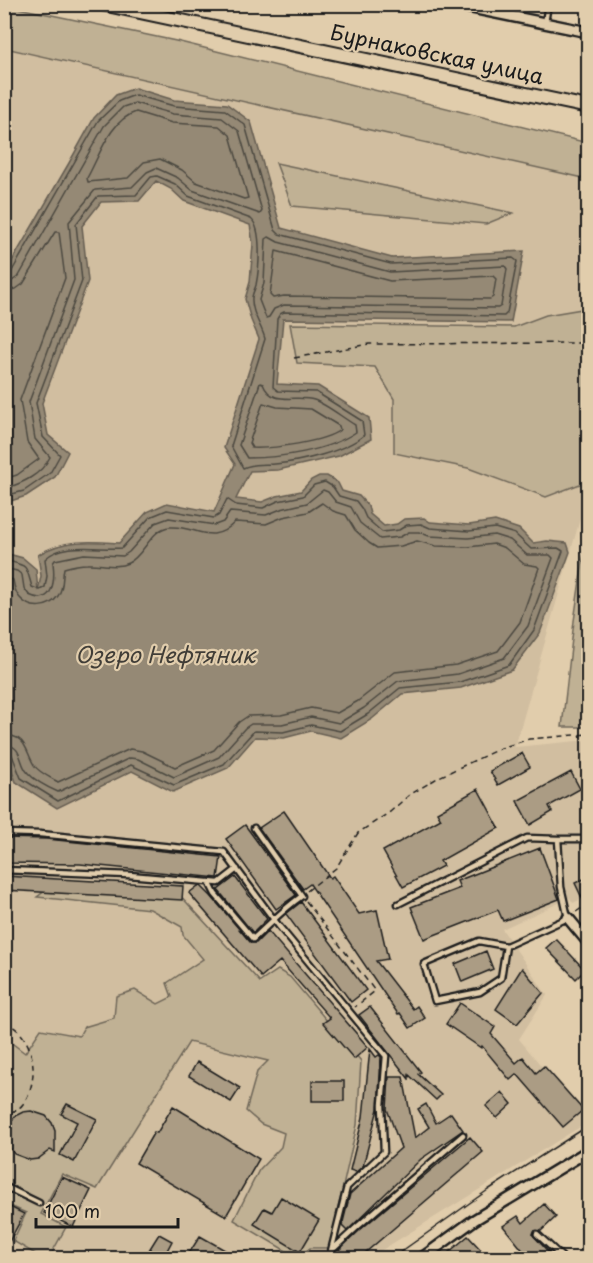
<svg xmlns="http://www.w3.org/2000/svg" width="593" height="1263" font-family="'Playpen Sans',sans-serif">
  <rect width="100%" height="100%" fill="#e1cdac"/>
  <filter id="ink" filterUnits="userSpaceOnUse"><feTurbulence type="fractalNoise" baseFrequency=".0167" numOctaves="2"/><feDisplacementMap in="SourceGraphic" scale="12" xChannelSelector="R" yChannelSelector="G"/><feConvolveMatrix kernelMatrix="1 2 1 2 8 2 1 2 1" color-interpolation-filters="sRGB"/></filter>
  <g filter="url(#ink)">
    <path fill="#d1bea0" d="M5,26L588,150V491L515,747L588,740V896L573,903L570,898L502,929L547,995L519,1039L588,1122L369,1258H5Z"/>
    <path fill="#c0b194" stroke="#6e6658" stroke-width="1.5" d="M4,5L176,41L588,143V179L5,48Z
      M276,163L513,213L486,224L292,206Z
      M588,308V481L546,497L468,468L394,453V399L375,367L297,363L290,324L514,327L546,315Z
      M588,526V727H562L574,621Z
      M53,885L177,892L260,982L278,970L290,977L361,1061L357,1125L329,1248H310L298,1258L234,1220L259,1170L281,1147L284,1133L261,1124L246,1111L257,1072L268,1061L189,1042L97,1189L62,1174L41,1214L66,1227L49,1258H42L13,1241L26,1213L8,1205L5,1210V1038L25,1053L41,1029L79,1036L84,1027L114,1018L116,996L135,990L158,1004L172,997L167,983L203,959L183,935L182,927L150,909L37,897Z"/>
    <path fill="#958975" stroke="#655d51" stroke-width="1.5" d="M135,88L174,100L227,104L251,122L281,228L392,258L524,251L511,322L283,319L277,384L318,386L369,418L371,439L339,456L278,470L250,471L236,499L262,502L277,496L301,491L311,480L319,476H327L332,479L338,483L342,491L359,496L368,506L370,514L384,526L397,524L404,519L424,518L430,522L469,525L495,521L519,529L533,543L547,541L567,543L570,552L540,633L512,670L461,688L402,694L372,719L341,738L311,731L284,738L255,737L228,768L173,792L132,771L57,808L16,782L5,751V553L23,558L36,569L38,591L41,576L38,555C62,539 91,541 119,543L147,512L167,503L214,512L235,464L224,448L259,339L251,320L245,299L250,282L253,244L250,225L184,201L171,189L156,181L139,201L101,202L82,226L88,281L42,403L48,435L68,452L55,477L26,496L5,503V273L69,163L94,118L116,95Z"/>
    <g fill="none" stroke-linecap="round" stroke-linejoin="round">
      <path stroke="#4c4840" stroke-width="1.5" d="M136,112L172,123L219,126L230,135L248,198L244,199L196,182L182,170L160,159L144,162L128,178L88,182L87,178C99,157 110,120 136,112Z
        M269,237L278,242L390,272L505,266L507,269L501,306L498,308L284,305L274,309L269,317L266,318L259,300L264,283L266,239Z
        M276,251L390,281L493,276L496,279L493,297L490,299L284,296L273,298L270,295Z
        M4,275L12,271L98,121L119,101L135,95L174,106L225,110L245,125L275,230L279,234L391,264L513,258L517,261L507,313L504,316L284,312L280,314L277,319L273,387L278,391L316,392L362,421L364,435C346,451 300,462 275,464C265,465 253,463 243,468L231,446L265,339C262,326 251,313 252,298C252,294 255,289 256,285C259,270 263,229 251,219L188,196L175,184L157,176L151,177L136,195L98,196L76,224L82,281L36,403L43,437L60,455L50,473L24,491L4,496
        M4,282L12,281L19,276L104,126L123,107L135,103L173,114L222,118L239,131L262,211L260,214L192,190L178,178L156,168L147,172L132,187L95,190L69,222L74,280L29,402L35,439L50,457C41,475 23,483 4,489
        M4,291L16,289L23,284L55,232H59L65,278L20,400L27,442L39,459L17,475L4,479
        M260,383L263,384C272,407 296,394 314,400C326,404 343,418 355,425L356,432C328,451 280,458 247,458L239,445Z
        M263,403L277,407L311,409L339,426L340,430C324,442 272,449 252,448L249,443Z
        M4,560C29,567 25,563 32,587L40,590L45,587L47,576L45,559C63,541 99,550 122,548L150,517L167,510L214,518L219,515L227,499L236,505L263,508L278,501L303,496L314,485L325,482L333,487L339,496L356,501L362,509L366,518L382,532L399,530L407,525L421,524L430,528L469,531L495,528L515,534L531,549L558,548L563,551L534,630L509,665L460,682L400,688L368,714L340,731L311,725L283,732L254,731L224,764L174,785L131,765L58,801L21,778L12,755L4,752
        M4,568L17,571L22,575L24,588L29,595C54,607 55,579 53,563L55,560L84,554L123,556L129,552L155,523L169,518L215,525L223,522L230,512L266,515L281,509L307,503L323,490L328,492L336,502L351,507L360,523L380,539L400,537L409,532H419L429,536L468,538L494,535L510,540L527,555H550L553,558L528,626L504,658L458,674L398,681L364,708L339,723L311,717L282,724H251L245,728L219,757L174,777L138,759L130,758L58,792C49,788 35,781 28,773C18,763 24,746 4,744
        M4,577L13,580C14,586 15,593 20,598C30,610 49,609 58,596C64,588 62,577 64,568C71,566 79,564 87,564C100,563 116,569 128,563C144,556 151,528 170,527C196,525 211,547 235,522L266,524L283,517L308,512L322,503L333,511L346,515L355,530L369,543L377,548L401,546L417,541L436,546L468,547L494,544L505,548L524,564L537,566L539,568L520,622L498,651L456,665L395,672L358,701L337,713L311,708L281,715L248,716L239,722L214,750L175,767L142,751L130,749L58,782C51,778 38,772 34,765C25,750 27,736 4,735"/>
    </g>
    <path fill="#ab9c84" stroke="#1c1c1c" stroke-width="1.5" d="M522,753L530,767L498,785L490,771Z
      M571,772L580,789L549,806L552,812L530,825L517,801Z
      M478,789L499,828L440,861L443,866L403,887L383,851L441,819L437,812Z
      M284,811L330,878L333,876L359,914L377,910L388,959L376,961L413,1009L417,1006L425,1018L410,1028L400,1013L398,1014L310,884L303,889L259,828Z
      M245,825L296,895L276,909L226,839Z
      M4,838L47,839L221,857L218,878L80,864L4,863Z
      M540,848L559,899L503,921L498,910L424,939L411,907L460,888L457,881Z
      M4,876L183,886L182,900L4,890Z
      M235,877L267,919L253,933L218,890Z
      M588,877V897L583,900L575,883Z
      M198,886H201L211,896L251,943H256L268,931L368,1047L354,1059L323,1023L330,1018L280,961L261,977L189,893Z
      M301,902L366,990L351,1002L286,914Z
      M556,939L585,970L576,979L546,948Z
      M486,951L493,969L462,982L455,964Z
      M522,968L543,993L517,1024L496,1009Z
      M460,1003L495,1027L491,1034L516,1063L523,1057L536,1073L544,1066L583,1110L563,1127L517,1074L510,1080L482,1046L481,1048L446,1024Z
      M370,1007L421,1072L418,1074L441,1095L436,1100L409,1075V1079L359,1015Z
      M370,1049L376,1057L379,1055L381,1057L378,1109L363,1166L356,1172L350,1170L363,1117Z
      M197,1062L240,1088L231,1102L189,1076Z
      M389,1077H403L415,1138L429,1127L418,1109L426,1104L436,1123L451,1113L463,1130L421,1159L347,1231L342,1226L350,1194L401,1148L387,1109Z
      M312,1081H344V1101H312Z
      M502,1092L512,1104L497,1118L486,1106Z
      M67,1104L97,1119L74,1162L60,1155L77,1122L61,1114Z
      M173,1106L259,1159L226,1216L136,1163L154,1132L157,1133Z
      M31,1111L46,1116L52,1123L55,1131V1152L50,1150L38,1159L30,1160L14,1154L9,1147L7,1130L10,1123L15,1116L23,1112Z
      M470,1137L483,1152L359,1258H334L341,1253L339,1250L360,1230Z
      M62,1177L91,1190L73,1227L44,1213Z
      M281,1197L319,1220L300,1252L254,1224L264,1208L272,1212Z
      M544,1204L556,1217L541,1231H534L533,1235L554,1258H529L503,1226L518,1216L523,1223Z
      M8,1206L24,1214L4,1251V1213Z
      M159,1234L172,1241L163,1258H144Z
      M200,1236L239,1258H186Z
      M468,1236L482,1251L474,1258H442Z"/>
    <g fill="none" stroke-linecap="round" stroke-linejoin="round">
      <g stroke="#1c1c1c" stroke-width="9">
        <path id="lane" d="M545,23L548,4
          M4,833L40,834L224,852L278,925L386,1056L382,1105L384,1152L347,1187L331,1251
          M4,870L129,875L219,883L237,869
          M209,882L215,894L253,939C270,924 283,909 302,896L254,828
          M398,904L527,838L558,839
          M506,946L501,978L480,992L435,1001L424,964L479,941L506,946L568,918L561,887L558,839H588
          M4,1186L39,1203
          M537,1234L563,1258
          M330,1258L331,1251L357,1227L463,1135
          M580,1258L588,1255"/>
      </g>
      <g stroke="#1c1c1c" stroke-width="14">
        <path id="street" d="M452,4L588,32
          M568,918L588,942
          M422,1258L474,1220L588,1151"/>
      </g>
      <g stroke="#1c1c1c" stroke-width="16">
        <path id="secondary" d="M102,4L588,107"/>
      </g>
      <path stroke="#1c1c1c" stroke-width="1.5" stroke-dasharray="6 4.5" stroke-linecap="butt" d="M294,358L369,344L588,343
        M307,891L336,868L358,833L390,812L408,796L439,777L501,748L529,739L588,734
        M306,901L375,991L355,1007
        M576,912L588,904
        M4,1022C35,1033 41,1079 23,1104C18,1111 10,1112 4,1118"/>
      <use href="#lane" stroke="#e1cdac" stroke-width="4.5"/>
      <use href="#street" stroke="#e1cdac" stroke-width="9"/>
      <use href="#secondary" stroke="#e1cdac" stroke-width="12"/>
      <path stroke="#1c1c1c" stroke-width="1.5" d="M392,1258L488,1190L588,1126"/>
    </g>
  </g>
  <g text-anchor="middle" stroke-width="4.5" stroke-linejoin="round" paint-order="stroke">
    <g font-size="21" fill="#1c1c1c" stroke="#e1cdac">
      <text transform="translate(437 55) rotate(12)" y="7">Бурнаковская улица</text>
    </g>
    <g font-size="22" font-style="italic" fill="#403d37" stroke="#e1cdac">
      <text x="165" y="663">Озеро Нефтяник</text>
    </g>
  </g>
  <rect width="593" height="1263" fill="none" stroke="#e1cdac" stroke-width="24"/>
  <rect x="12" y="12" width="569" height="1239" fill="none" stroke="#1c1c1c" stroke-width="2" filter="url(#ink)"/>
  <path d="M36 1218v9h142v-9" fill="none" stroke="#1c1c1c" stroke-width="3"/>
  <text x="45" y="1218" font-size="18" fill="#1c1c1c" stroke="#e1cdac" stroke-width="4.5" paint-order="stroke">100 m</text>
</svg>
